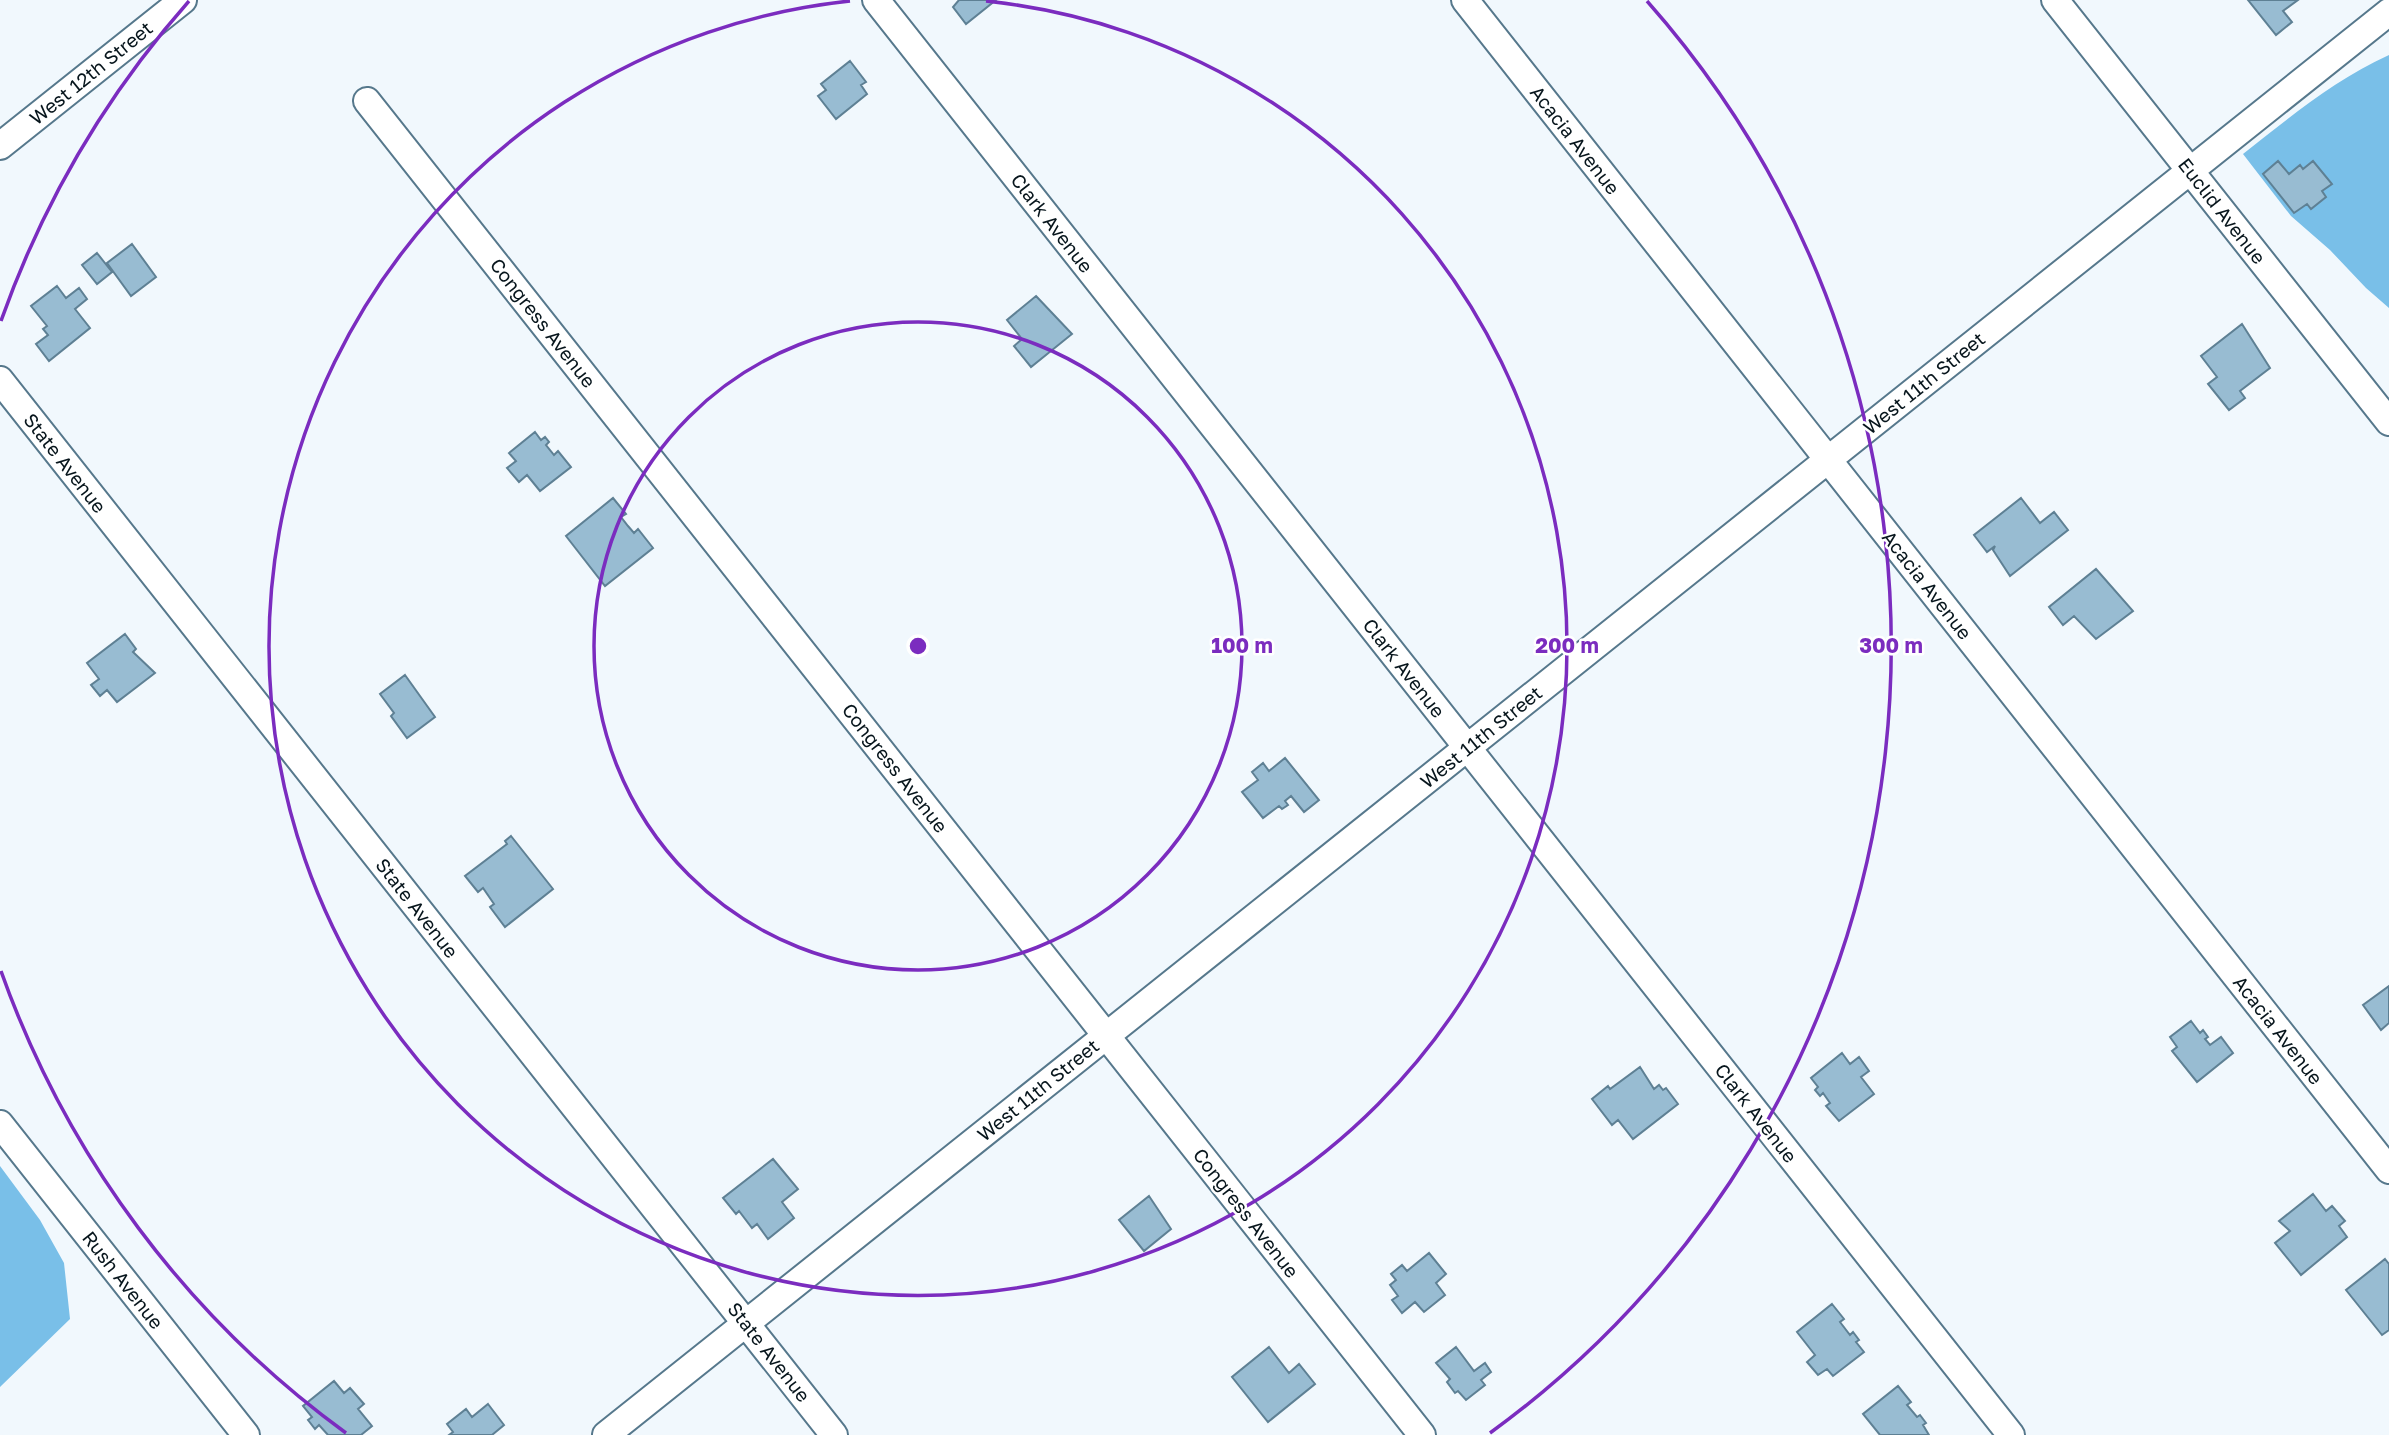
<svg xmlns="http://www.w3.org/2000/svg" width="2389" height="1435" font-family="'Golos Text',sans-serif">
  <rect width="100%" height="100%" fill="#f1f8fd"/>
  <path fill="#79bfe8" d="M2389,55V308L2366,288L2330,250L2291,216L2243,154C2289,118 2334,80 2389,55Z
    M0,1166L40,1220L64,1263L70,1319L0,1387Z"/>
  <path fill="#98bcd2" stroke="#5e8094" stroke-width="2" d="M959,0H996L966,24L953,7Z
    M2248,0H2298L2283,11L2292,22L2276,35Z
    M850,61L866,82L861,85L867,94L836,119L818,96L826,90L821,84Z
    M2278,161L2289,174L2300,165L2303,169L2313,161L2332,184L2322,191L2326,197L2311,209L2307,204L2294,213L2263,174Z
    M132,244L156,277L131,296L107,263Z
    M97,253L112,272L97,284L82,265Z
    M57,286L66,298L79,288L87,299L75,309L90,328L49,361L36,344L48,335L43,329L47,326L31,306Z
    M1036,296L1072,334L1031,367L1014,346L1022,339L1007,320Z
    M2242,324L2270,368L2240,391L2245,398L2229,410L2208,384L2217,377L2201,356Z
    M535,432L541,440L545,437L549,442L546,445L554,455L558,451L571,467L540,491L527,475L519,482L507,468L516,461L509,453Z
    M613,498L626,514L621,517L628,526L634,533L638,529L653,548L605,586L566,536Z
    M2021,498L2040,523L2054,512L2068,530L2010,576L1993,550L1995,546L1987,552L1974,535Z
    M2096,569L2133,611L2096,639L2074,616L2063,625L2049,607Z
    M125,634L136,649L133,652L155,673L117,702L107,690L100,696L91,685L99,679L87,663Z
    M405,675L435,717L407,738L391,716L394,713L380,694Z
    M1285,758L1319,800L1304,812L1291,796L1285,801L1288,805L1282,809L1279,806L1263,818L1242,792L1258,780L1252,772L1263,763L1269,771Z
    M511,836L553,889L505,927L490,907L494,904L483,888L478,892L465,876L507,844L505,841Z
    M2389,986V1023L2381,1030L2363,1005Z
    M2191,1021L2200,1033L2203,1030L2208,1037L2205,1039L2210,1045L2221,1037L2233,1053L2197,1082L2172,1051L2177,1047L2170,1037Z
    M1842,1053L1850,1064L1859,1057L1869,1071L1861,1077L1874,1094L1839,1121L1826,1106L1830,1103L1823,1093L1820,1096L1815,1090L1818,1087L1811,1078Z
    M1640,1067L1654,1089L1659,1085L1663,1090L1666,1088L1678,1104L1633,1139L1618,1120L1612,1125L1592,1099L1608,1086L1610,1089Z
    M773,1159L798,1189L782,1202L794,1218L768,1239L757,1224L752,1228L739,1211L736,1214L723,1198Z
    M2313,1194L2326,1211L2332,1206L2345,1221L2339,1226L2347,1237L2301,1275L2275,1243L2290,1231L2279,1221Z
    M1149,1196L1171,1229L1144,1251L1119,1220Z
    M1429,1253L1446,1274L1436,1283L1445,1295L1424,1312L1415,1302L1402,1313L1392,1300L1398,1296L1390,1285L1396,1280L1391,1274L1402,1265L1407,1271Z
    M2385,1259L2389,1264V1330L2382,1335L2346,1290Z
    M1832,1304L1844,1319L1840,1322L1850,1335L1853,1332L1859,1340L1856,1342L1864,1352L1833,1376L1827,1369L1818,1375L1807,1362L1815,1355L1797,1332Z
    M1269,1347L1289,1373L1299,1364L1315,1384L1268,1422L1232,1377Z
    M1456,1347L1474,1371L1485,1363L1491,1372L1481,1380L1485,1385L1466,1400L1458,1391L1455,1393L1447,1382L1450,1379L1436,1363Z
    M334,1381L344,1393L350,1388L364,1404L358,1409L372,1426L361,1435H328L319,1425L315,1429L308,1420L312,1417L303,1406Z
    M1898,1386L1911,1402L1907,1405L1917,1417L1920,1415L1926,1423L1923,1425L1929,1435H1880L1863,1414Z
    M488,1404L504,1425L492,1435H449L453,1432L447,1424L466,1409L472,1417Z"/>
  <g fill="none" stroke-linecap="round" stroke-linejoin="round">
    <g stroke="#56788c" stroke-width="30">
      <path id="minor" d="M876,0L2011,1435
        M1465,0L2389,1170
        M2055,0L2389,422
        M367,101L1422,1435
        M0,146L183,0
        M0,380L834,1435
        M0,1124L246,1435
        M606,1435L2389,12"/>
    </g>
    <use href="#minor" stroke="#fff" stroke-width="26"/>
  </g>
  <g fill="none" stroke="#7b2cbf" stroke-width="3.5">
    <circle cx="918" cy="646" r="324"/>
    <path d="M986 1A649 649 0 1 1 850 1"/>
    <path d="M346 1433A973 973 0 0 1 1 971M1 321A973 973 0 0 1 189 1M1647 1A973 973 0 0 1 1490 1433"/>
  </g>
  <g text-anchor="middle" stroke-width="5" stroke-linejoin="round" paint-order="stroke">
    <g font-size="19" fill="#07151c" stroke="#fff">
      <text transform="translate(91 73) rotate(-39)" y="7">West 12th Street</text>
      <text transform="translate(1575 140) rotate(52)" y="7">Acacia Avenue</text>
      <text transform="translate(2222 211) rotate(52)" y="7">Euclid Avenue</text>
      <text transform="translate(1052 223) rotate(52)" y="7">Clark Avenue</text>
      <text transform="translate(543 323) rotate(52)" y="7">Congress Avenue</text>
      <text transform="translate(1924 383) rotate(-39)" y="7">West 11th Street</text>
      <text transform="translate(65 463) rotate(52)" y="7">State Avenue</text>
      <text transform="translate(1927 585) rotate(52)" y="7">Acacia Avenue</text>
      <text transform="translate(1404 668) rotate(52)" y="7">Clark Avenue</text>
      <text transform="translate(1481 737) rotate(-39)" y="7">West 11th Street</text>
      <text transform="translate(895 768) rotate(52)" y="7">Congress Avenue</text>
      <text transform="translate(417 908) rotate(52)" y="7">State Avenue</text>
      <text transform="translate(2278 1030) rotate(52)" y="7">Acacia Avenue</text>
      <text transform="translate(1038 1090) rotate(-39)" y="7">West 11th Street</text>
      <text transform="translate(1756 1113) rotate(52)" y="7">Clark Avenue</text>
      <text transform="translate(1246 1213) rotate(52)" y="7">Congress Avenue</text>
      <text transform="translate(123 1280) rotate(52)" y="7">Rush Avenue</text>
      <text transform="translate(769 1352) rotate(52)" y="7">State Avenue</text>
    </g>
  </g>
  <circle cx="918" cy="646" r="10" fill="#7b2cbf" stroke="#fff" stroke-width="3.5"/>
  <g font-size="21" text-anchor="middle" font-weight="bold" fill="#7b2cbf" stroke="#fff" stroke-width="5" stroke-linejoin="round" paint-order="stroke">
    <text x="1242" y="653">100 m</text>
    <text x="1567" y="653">200 m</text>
    <text x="1891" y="653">300 m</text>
  </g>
</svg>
